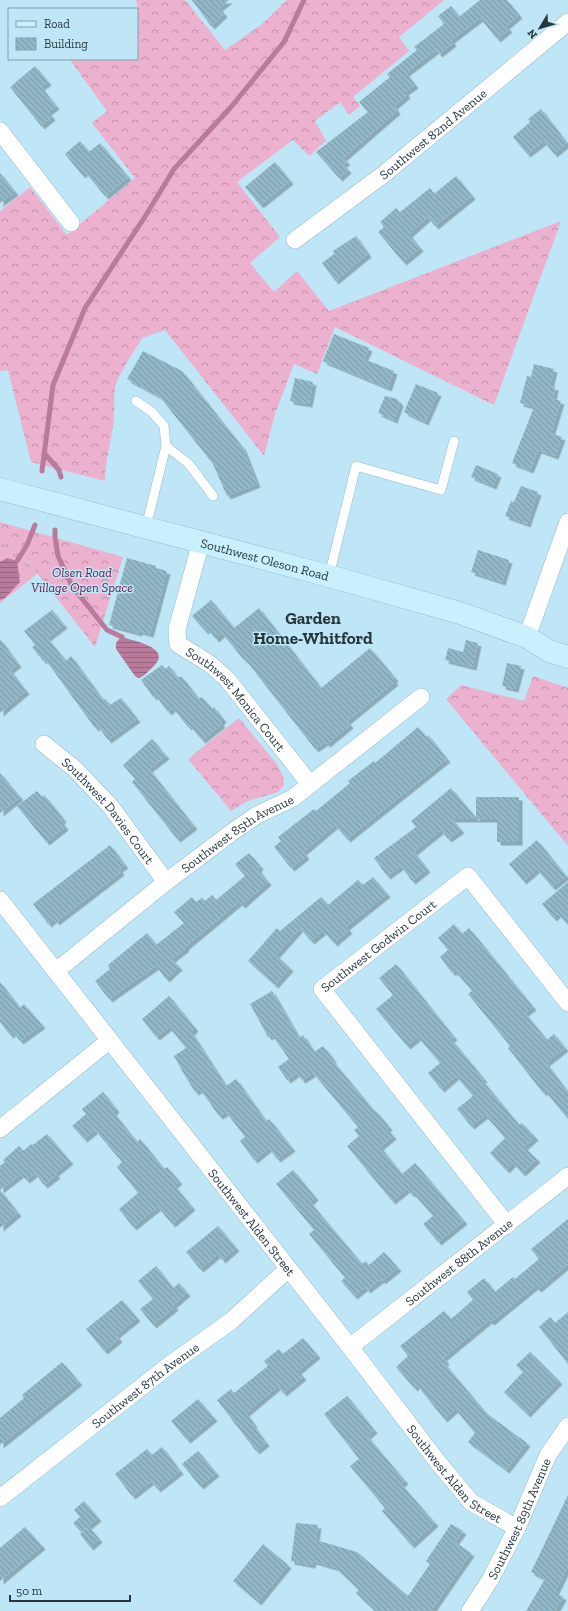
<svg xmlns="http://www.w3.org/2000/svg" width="568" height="1611" font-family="'Zilla Slab',serif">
  <defs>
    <pattern id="grass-tufts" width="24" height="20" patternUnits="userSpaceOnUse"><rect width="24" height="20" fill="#ecb1cf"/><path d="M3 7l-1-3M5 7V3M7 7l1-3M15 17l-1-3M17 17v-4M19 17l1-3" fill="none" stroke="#bf91a9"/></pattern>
    <pattern id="forest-crowns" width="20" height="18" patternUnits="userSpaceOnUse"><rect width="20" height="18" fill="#ecb1cf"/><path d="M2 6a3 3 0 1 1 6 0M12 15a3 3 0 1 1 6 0" fill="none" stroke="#bf91a9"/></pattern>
    <pattern id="water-rules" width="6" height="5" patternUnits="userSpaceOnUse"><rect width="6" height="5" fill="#b97a9b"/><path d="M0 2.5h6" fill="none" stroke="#966580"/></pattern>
    <pattern id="building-back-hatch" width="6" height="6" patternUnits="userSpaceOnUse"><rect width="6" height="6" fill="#91b8c8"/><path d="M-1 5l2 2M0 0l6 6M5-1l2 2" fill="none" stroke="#7696a4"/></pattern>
    <filter id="shadow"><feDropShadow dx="3.5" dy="3.5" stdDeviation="0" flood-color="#0004"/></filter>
  </defs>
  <rect width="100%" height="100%" fill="#bee6f6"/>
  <path fill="url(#grass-tufts)" d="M0,526L37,574L0,603Z"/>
  <path fill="url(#forest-crowns)" d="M136,0H185L225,50L261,25L287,0H444L399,37L409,51L353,97L360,106L349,115L340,102L315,121L326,141L309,156L293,140L237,182L280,237L250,263L274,292L297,271L329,311L561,221L494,405L335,327L317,374L294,364L275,414L264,456L165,330L142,338C134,352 121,370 116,384C113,394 115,404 114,414C113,437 105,459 105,481L31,462L8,370L0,371V211L30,187L67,235L135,178L92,123L107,111L70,60L72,59H137L138,9Z
    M0,522L123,557L95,647L0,526Z
    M533,676L568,688V846L446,699L461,685L524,701Z
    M239,718L276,763L283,776L284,785L278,792L248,801L231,811L188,759Z"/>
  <path fill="url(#water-rules)" d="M7,558L17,561L20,582L5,598L0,600V562Z
    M122,637C134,641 174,648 153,667C148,671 144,677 138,678L135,676L116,649C115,643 117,640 122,637Z"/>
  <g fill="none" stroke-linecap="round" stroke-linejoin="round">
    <path stroke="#b97a9b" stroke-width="5" d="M44,453L59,470L61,477
      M42,471L53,385L85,308L146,215L174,169L231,107L284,42L304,0
      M55,530V537L58,556L72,586L107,630L122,637
      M17,561L27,545L35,525"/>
  </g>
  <path fill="url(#building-back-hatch)" filter="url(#shadow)" d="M192,0H229L219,8L224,14L211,26Z
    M480,0H507L519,15L506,26L509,29L497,39L480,18L451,40L453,43L439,54L436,50L406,73L415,85L405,92L407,95L394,106L397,111L343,158L347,162L343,164L348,170L339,178L316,152L368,112L359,102L390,77L387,74L417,50L414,47L444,24L438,16L451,6L459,17Z
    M35,66L48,82L41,87L56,106L48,112L52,117L41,126L10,87Z
    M541,109L567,143L554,154L544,141L527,154L513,137L530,122L528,119Z
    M80,141L89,152L100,143L128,177L105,196L85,172L82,175L65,154Z
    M275,162L290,181L260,205L245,187Z
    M0,173L15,192L0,203Z
    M456,176L472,196L435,226L428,217L409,234L420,248L403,262L378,232L384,227L380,222L396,208L400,212L430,188L434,194Z
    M356,236L368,254L335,281L322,263L334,254L333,251Z
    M334,334L369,348L364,359L394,371L388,388L323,361Z
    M143,351L182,371L243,448L257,484L227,496L213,464L160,397L127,379Z
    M534,364L554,369L550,386L555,387L553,399L561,401L551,433L562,437L555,456L538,450L530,470L512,463L534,407L520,403L527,376L531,377Z
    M295,378L313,382L309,404L290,401Z
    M416,384L438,393L425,422L404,412Z
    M385,396L397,399L400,403L394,420L378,413Z
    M476,465L498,474L493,486L471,477Z
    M521,486L538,492L527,524L505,516L511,501L514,502Z
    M478,550L509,560L502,582L471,572Z
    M127,558L156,566V568L167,571L150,634L139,631V633L109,625Z
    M211,600L234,628L259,608L321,688L370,648L395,678L393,680L395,682L347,721L350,725L327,744L325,742L315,749L245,659L244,660L222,633L216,639L207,629L205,631L192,616Z
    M52,610L64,625L47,638L66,661L71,656L103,700L105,699L110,705L121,698L137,719L108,740L98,726L95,728L45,659L43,661L32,647L35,645L24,631Z
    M0,639L18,664L10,670L26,691L0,713Z
    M466,640L478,643L473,667L445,660L448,648L463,652Z
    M507,663L521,666L515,689L502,686Z
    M162,665L165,669L169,666L178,678L181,676L199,699L202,697L212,709L214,707L223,719L220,722L222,724L202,740L190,726L188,727L173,708L168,712L155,695L153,697L141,680Z
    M418,727L426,737L428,735L447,759L347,839L335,825L303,852L306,856L291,868L274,847L281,841L278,837L314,809L316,811L350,783L348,781L374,761L375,763Z
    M152,739L166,756L149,769L194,826L177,839L132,782L135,779L123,765Z
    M0,773L20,797L0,813Z
    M451,788L476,818V797H519V842H497V819H452L461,830L448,839L441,830L414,852L427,869L412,881L401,866L387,876L374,858L416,827L411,821Z
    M37,791L42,797L44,795L54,807L63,819L61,821L65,827L46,842L17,806Z
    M537,840L566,876L552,887L537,869L523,881L509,864Z
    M110,845L125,865L119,869L121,872L56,922L54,919L48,924L33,904Z
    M249,853L260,866L258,869L268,882L242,905L239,902L185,947L186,948L172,959L179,967L166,979L156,966L109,999L95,981L110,969L108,965L147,933L156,945L184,923L174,912L192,897L196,902L202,898L205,901L212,895L216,900L245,876L235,864Z
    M373,877L387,894L346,927L349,930L334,943L323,931L311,941L300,928L276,955L290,968L275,985L248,961L277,928L280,931L321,897L328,905L358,880L363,885Z
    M568,882V925L558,914L553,918L542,904Z
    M454,924L462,934L469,928L533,1007L525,1013L547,1040L554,1034L565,1048L546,1063L568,1092V1119L545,1091L543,1093L508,1048L510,1046L468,994L472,991L455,971L452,973L440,957L448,950L438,938Z
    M396,964L454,1037L451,1039L484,1079L482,1080L519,1125L522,1123L535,1137L524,1147L537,1159L522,1173L513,1163L506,1170L490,1153L505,1138L485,1115L471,1126L457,1109L473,1096L456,1076L441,1089L428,1073L440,1063L418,1037L407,1046L376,1009L393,995L379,978Z
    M0,982L20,1008L24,1004L42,1025L20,1041L13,1032L10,1035L0,1022Z
    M272,991L299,1038L303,1035L314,1052L323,1046L333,1059L332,1060L375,1112L376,1111L389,1127L387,1129L393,1136L380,1147L402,1174L415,1163L464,1221L438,1242L423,1224L433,1216L413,1193L411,1194L407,1189L392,1201L347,1146L359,1136L354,1130L358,1127L313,1073L302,1080L297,1073L287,1080L278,1067L289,1059L272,1035L268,1037L250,1004Z
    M169,996L195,1028L191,1032L226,1086L236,1079L266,1121L269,1119L292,1148L277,1159L269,1148L254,1160L240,1141L245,1137L226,1112L219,1116L200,1089L195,1092L185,1076L174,1056L186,1048L169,1027L156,1037L142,1019Z
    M103,1092L116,1109L113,1112L137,1142L140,1139L164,1169L167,1167L179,1181L174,1185L192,1207L172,1224L158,1207L133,1227L119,1209L138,1193L117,1167L122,1162L95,1130L84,1139L72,1126L86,1114L82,1109Z
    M47,1134L70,1161L55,1173L57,1175L44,1185L35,1173L26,1180L21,1174L0,1190L18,1213L0,1228V1166L5,1162L3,1160L19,1146L23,1151L31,1144L33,1145Z
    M293,1170L315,1197L310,1202L362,1264L366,1261L369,1265L384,1252L398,1268L382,1281L381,1279L367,1290L365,1287L354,1296L341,1281L345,1278L309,1234L314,1230L276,1184Z
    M568,1219V1264L538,1289L535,1286L491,1322L489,1320L443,1358L446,1361L444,1363L486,1413L527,1443L506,1470L468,1442L475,1433L455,1409L444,1419L417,1385L414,1388L396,1367L408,1356L400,1346L444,1311L451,1319L473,1300L467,1292L484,1278L495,1292L513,1277L515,1279L539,1259L531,1249Z
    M218,1226L236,1248L222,1260L218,1254L200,1269L186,1252Z
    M156,1266L173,1288L179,1283L187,1293L173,1305L175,1307L153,1325L140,1309L153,1299L138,1281Z
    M122,1300L137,1318L116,1335L119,1339L104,1351L86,1329Z
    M568,1312V1364L539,1327L550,1317L555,1323Z
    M303,1338L317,1355L298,1371L303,1377L283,1393L278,1386L246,1413L254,1424L253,1425L266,1443L256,1451L217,1400L231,1389L234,1393L268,1366L264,1361L279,1349L283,1354Z
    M530,1352L559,1381L527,1414L504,1392L523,1372L516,1365Z
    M62,1362L79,1382L0,1445V1418L24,1398L22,1395Z
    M347,1396L374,1430L367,1436L405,1481L401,1484L435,1523L411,1545L382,1511L385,1508L350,1466L359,1459L324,1414Z
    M198,1399L214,1418L187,1440L171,1421Z
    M162,1447L180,1471L157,1489L151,1481L132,1496L115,1474L147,1449L152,1455Z
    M198,1451L216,1473L200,1486L182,1464Z
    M568,1495V1566L555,1592L563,1597L555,1611H526L545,1579L531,1572Z
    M84,1501L98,1518L81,1532L73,1523L80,1517L74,1510Z
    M296,1523L318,1525L316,1540L357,1552L408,1596L430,1564L426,1561L451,1524L463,1531L455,1542L471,1553L431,1611H375L356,1593L359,1590L336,1568L313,1561L312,1565L291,1561Z
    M25,1527L42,1546L0,1581V1548Z
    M89,1527L99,1539L90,1547L80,1534Z
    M263,1544L288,1565L258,1602L233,1581Z"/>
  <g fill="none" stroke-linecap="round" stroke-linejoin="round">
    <g stroke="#94bccb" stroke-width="10">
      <path id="service" d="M136,401L152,412L164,426L166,446L146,527
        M166,446L189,464L213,496
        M329,576L356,466L441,490L454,441"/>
    </g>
    <g stroke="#94bccb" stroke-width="18">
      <g id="minor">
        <path d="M0,131L71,223"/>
        <path id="s1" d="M295,240L384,174L568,22"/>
        <path id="s2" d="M201,542L177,629L178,644L210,664L227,679L310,784"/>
        <path d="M527,637L568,522"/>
        <path id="s3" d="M44,744L75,769L111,807L166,882"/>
        <path id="s4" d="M0,900L350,1347L437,1461L471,1502L517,1528"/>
        <path id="s5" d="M56,971L166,882L235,830L257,815L293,798L421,697"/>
        <path d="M0,1129L110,1040"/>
        <path id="s6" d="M507,1225L322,989L468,876L568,1003"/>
        <path id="s7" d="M350,1347L568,1176"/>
        <path id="s8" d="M0,1498L168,1366L231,1321L288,1269"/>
        <path id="s9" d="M470,1611L490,1580L517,1528L548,1455L568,1426"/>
      </g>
    </g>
    <g stroke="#94bccb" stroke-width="23">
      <g id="secondary">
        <path id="s10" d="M0,489L329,576L460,613L527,637L549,651L568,657"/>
      </g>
    </g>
    <use href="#service" stroke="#fff" stroke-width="9"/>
    <use href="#minor" stroke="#fff" stroke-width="17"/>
    <use href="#secondary" stroke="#c9f0fc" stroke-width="22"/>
  </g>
  <g text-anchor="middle" stroke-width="3" stroke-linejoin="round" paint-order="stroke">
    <g font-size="13" fill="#27373d" stroke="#bee6f6">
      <text dy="5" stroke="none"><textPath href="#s1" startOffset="174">Southwest 82nd Avenue</textPath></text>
      <text dy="5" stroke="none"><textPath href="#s10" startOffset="274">Southwest Oleson Road</textPath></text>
      <text dy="5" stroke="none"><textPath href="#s2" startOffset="186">Southwest Monica Court</textPath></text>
      <text dy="5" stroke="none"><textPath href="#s3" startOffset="93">Southwest Davies Court</textPath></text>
      <text dy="5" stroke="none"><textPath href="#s5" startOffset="228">Southwest 85th Avenue</textPath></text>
      <text dy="5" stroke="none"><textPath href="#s6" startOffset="371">Southwest Godwin Court</textPath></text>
      <text dy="5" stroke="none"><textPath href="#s4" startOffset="409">Southwest Alden Street</textPath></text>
      <text dy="5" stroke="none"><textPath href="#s7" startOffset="138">Southwest 88th Avenue</textPath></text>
      <text dy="5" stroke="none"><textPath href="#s8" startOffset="184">Southwest 87th Avenue</textPath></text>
      <text dy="5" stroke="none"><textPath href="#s4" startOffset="733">Southwest Alden Street</textPath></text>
      <text dy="5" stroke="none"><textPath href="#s9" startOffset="105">Southwest 89th Avenue</textPath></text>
    </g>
    <g font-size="13" font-style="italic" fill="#6a1d4c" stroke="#bee6f6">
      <text x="82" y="577">Olsen Road<tspan x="82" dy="15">Village Open Space</tspan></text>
    </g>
    <g font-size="17" font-weight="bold" fill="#27373d" stroke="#bee6f6">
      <text x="313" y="624">Garden<tspan x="313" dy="20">Home-Whitford</tspan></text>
    </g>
  </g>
  <rect x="8" y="8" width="130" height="52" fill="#bee6f6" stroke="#82a0ac"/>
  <rect x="16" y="21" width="20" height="6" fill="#c9f0fc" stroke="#82a0ac"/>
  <text x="44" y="28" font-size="12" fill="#27373d">Road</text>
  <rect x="16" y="38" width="20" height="12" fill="url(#building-back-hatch)" stroke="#82a0ac"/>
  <text x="44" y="48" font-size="12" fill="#27373d">Building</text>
  <g transform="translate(540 28) rotate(232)" stroke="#bee6f6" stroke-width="3" paint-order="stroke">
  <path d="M0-3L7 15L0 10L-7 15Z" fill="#27373d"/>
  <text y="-6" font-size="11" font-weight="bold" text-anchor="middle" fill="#27373d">N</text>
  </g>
  <path d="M10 1595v6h120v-6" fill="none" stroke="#27373d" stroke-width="2"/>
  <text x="16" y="1595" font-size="12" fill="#27373d" stroke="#bee6f6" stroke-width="3" paint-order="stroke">50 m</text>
</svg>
